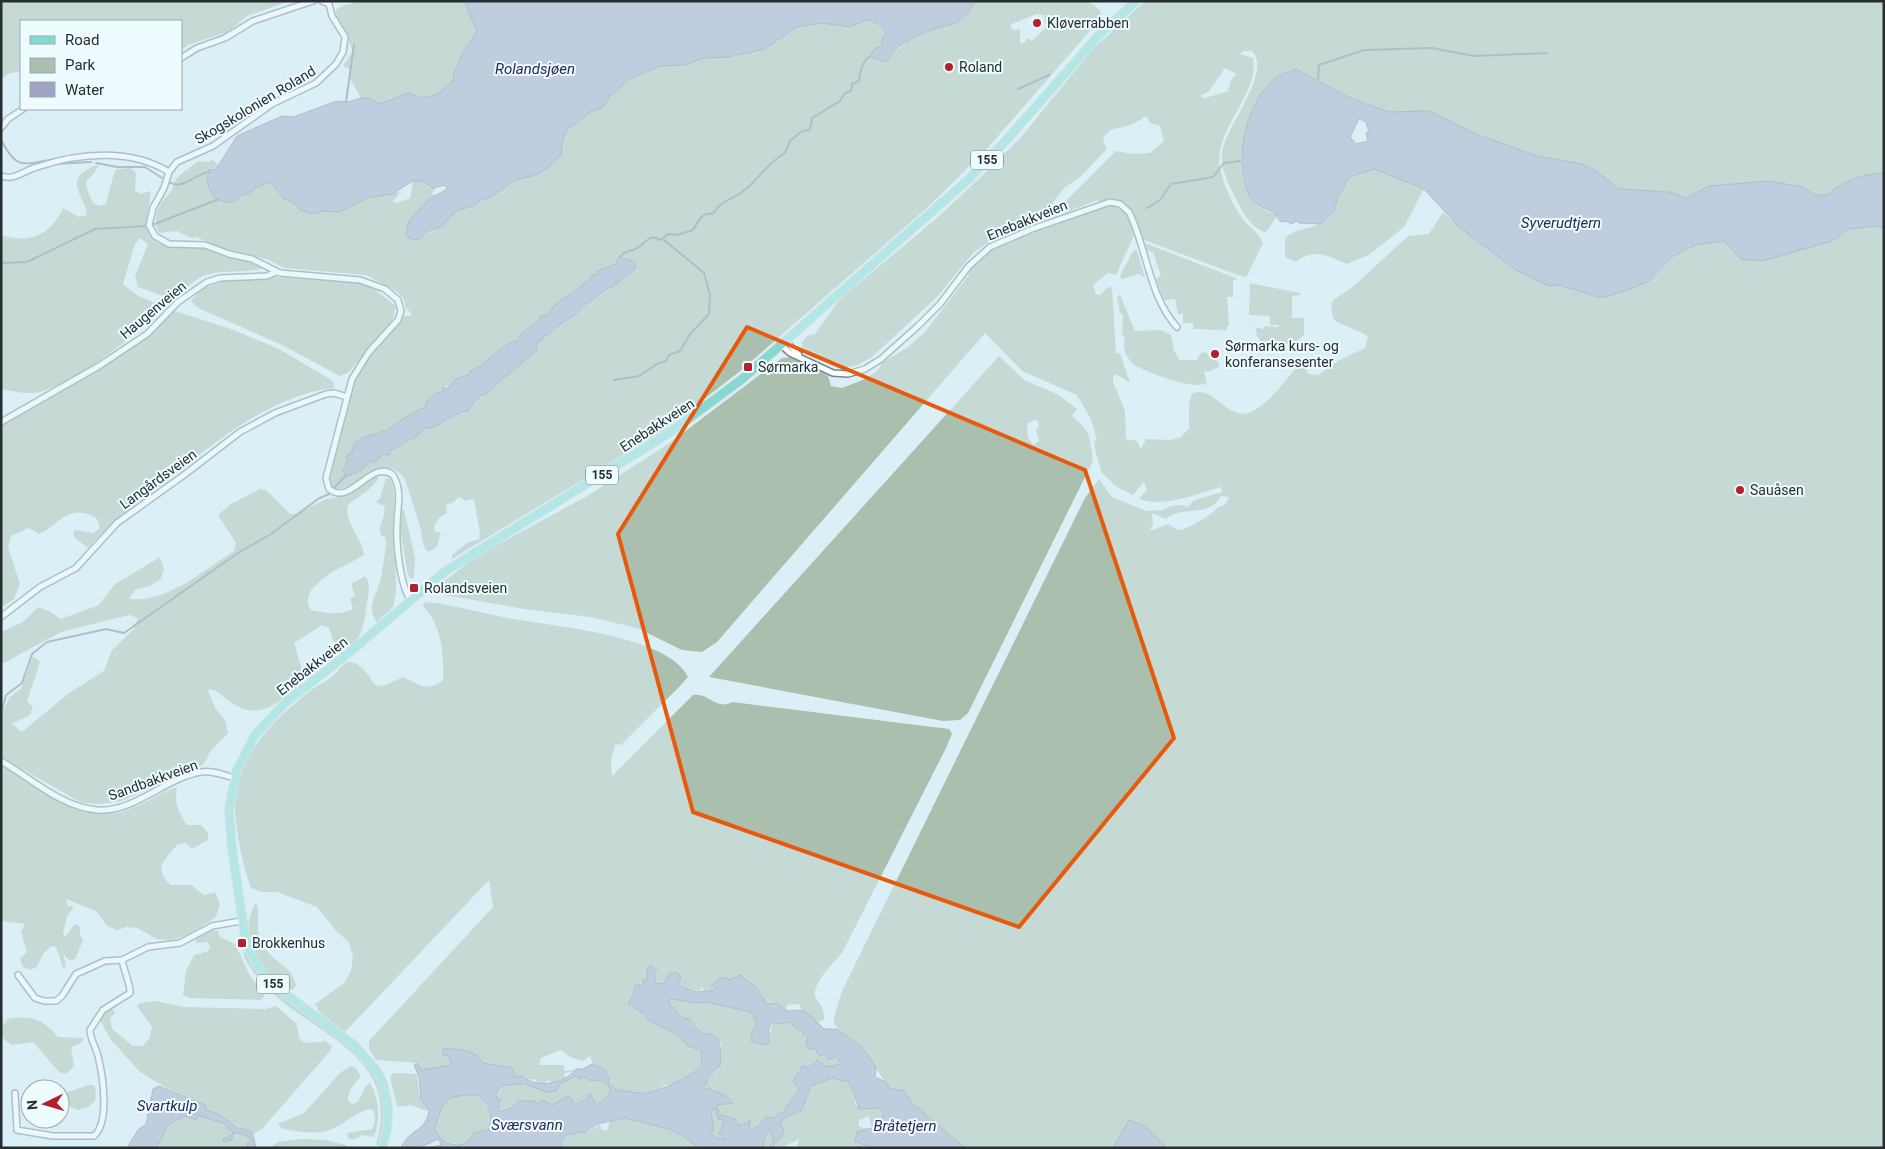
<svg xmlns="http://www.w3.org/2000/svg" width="1885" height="1149" font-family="Roboto,sans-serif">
  <rect width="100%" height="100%" fill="#daf0f6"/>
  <path fill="#abbfae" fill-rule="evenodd" d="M1,1H290L247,16L228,32L188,45L181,50V21H21V71L7,74L1,79Z
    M355,1H464L477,32L465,49L454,73L453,81L439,93L429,97L402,95L380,104L371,99L361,98L350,79L349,69L343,66L353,51C349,38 336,22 336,10L343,5H349Z
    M976,1H1088L1099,9L1102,17L985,151L928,207L739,372L663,431L452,559V555L467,543L479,539L480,534L474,499L465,501L459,497L452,503L447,504L446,507L447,513L439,518L434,526L435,532H441L437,547L428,552C421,546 423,536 420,527C419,522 406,482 405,479C381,448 359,493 334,488L330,483V472L352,384L364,363L404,316H411L412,314L406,308L403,298L396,291L366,275L284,268L269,260L224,249L196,237L191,238L177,231L159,233C152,218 157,206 168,195C173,191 173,183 177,178C182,172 192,167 198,161L208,162L213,160L219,166L209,170L223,201L233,202L242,195L254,192L260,186L271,182L283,198L295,204L300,210L312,214L324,211L339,212L370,197L392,194L398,191L399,194L393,201L397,203L410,198L413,181H421L429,187L436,188L432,193L434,195L433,197L419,211L406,231L416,240L443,226L449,217L459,210L473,206L481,200L491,197L515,180L536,175L546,169L563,150L564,135L569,128L592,111L603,107L610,96L629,79L660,66L684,65L704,58L728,57L765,49L796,27L821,23L844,27L868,19L886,30L882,46L876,48L871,58L878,61L889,59C900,46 915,35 932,29C939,27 948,27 955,23C965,18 970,10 976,1ZM1036,14L1044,15L1046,27L1032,41L1028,38L1024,43H1020V29L1013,30L1010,25ZM619,257L631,261L636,268L623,280L616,281L608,291L587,303L574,315L566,318L548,335H544L543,339L536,343L537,350L485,394L482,395L474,405L472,404L467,411L461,412L445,422L425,428L417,436L391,450L389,454L378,457L373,463L369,462L353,474L346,475L343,471L348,460L346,456L353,452L359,438L379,434L382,430L386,432C390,427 419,409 425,408L428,400L436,393L442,392L444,387L470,374L471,371C487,368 499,343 517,341C522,330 536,328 542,316L547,315C553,307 574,288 582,287L592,275L598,274L597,271L616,264Z
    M1145,1H1884V173C1862,174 1843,181 1827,195H1815L1802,187L1709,186L1686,198L1669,192L1619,189L1595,170L1581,164L1537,156L1476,134L1429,111L1389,112L1350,98L1296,69C1286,73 1278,75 1270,83C1250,102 1238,149 1242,175C1243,182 1246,189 1249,196C1255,207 1267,210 1277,216L1267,231L1264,232C1251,227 1243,213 1237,201C1230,187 1220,169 1222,153C1224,129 1273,72 1252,51H1243L1240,54L1253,58C1260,94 1213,130 1220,167C1223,185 1234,208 1246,223C1252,229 1260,235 1263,243L1247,276L1243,277L1144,240C1126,223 1139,191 1099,203L1097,200L1065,213L1062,209L1066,201L1116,151L1133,154L1150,153L1164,141L1160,126L1150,123L1146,116C1140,120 1132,125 1124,127C1114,129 1106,129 1103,142L1107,149L1080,177L1064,188L1039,221L990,241L973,253L938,296L872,357L858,365L844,368L821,360L802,347V342L807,336L815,334L839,300L938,217L987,171L1022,136L1092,50ZM1225,68L1236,74L1231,80L1228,91L1205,98L1200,96L1209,91Z
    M99,165C88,186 80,174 93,203L99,206L106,204L114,173L117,169L131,168L136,173L135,191L141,194L150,191C152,205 143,216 148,232C155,252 186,245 201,247C210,249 218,255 226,257C239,261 251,261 263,268C242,275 214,267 196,280C189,284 184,292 178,297L169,298L138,287L135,276L148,244L140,238L135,244L123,284L137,295L165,308C134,336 80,380 40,392C29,395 12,391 1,389V235C30,244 50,236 63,208L79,217L87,215C86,199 66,184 85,171C90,168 93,166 99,165Z
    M1374,169L1424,189L1404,227L1369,255L1347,264C1327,256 1315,247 1296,262L1285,257V238C1300,226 1308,231 1321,223C1335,215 1341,191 1349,177Z
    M1111,204C1126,206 1133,221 1134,235L1116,275L1108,273L1093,285L1096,294L1100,295L1107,288L1112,287L1116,354L1120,353L1130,383L1116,374L1113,377V382L1125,411L1126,439L1137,441L1141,449L1146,439L1172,440L1183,436V434L1189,429V404L1192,394C1211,383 1227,419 1248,413C1266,408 1287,378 1300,364L1306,368L1308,374L1318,375L1338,361L1365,348L1368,337C1358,329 1345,327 1334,320L1331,310L1333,300L1354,286L1408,236L1429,234L1443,212L1459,227L1549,286L1559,285L1601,298L1649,281L1672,257L1695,245L1724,241L1741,259L1832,241L1849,229L1877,226L1884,228V1148H1167L1145,1126L1129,1121L1113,1148H965L911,1102L904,1091L889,1088L862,1047L843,1034L834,1024V1017L842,991L1085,498L1099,479L1112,497L1146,511L1163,510L1171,506L1181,505L1187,507L1195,500L1222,492L1221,487C1196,494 1166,508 1139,499L1147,490L1144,482L1133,495L1117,487L1102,473L1096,454L1094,441L1097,440L1091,419L1077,395L1022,371L985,333L717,642L702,652L682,650L637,628L590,617L524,609L434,593V589L477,556L589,495L671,442L782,358L794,357L828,376L831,386L842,388L865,379L877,371L883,362L907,348L924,333L969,275L967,272L996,245L998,248L1020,238ZM1221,496L1229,497L1225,505L1218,507C1213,515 1186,530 1178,530C1175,529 1170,525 1168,524L1153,530L1150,529L1153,524L1152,513L1166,519C1181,505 1211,518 1221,496Z
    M1147,244L1236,278V280H1233V297H1227L1229,326H1227V330H1220V328L1218,330L1193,329V323H1183V314H1178L1175,299L1164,300L1156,278L1161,276L1153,252L1146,250L1144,246Z
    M1137,250L1145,278L1139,274L1122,279L1120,276L1133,251Z
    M275,277L358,283L371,287L396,306L392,321L349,372L340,376L282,345L198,308L191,301C212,273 244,282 275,277Z
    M1250,283L1300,293L1301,295L1292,296V318H1304V335L1293,344H1263L1257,336L1256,329L1252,327L1264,329V326L1278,327L1279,325H1270V316L1249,315Z
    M1120,295L1135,331L1161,330L1171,335L1174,351L1180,360H1197L1201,353L1206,352L1211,359L1218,361L1219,367L1208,372L1204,371L1207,383C1193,391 1148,372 1134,365C1126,357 1122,348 1125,337L1122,334L1123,315L1120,313L1117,296Z
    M175,311L231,329L279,349L333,381L334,388C272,395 220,439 172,476C142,499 113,520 88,548L76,539L73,534L75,530L93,533L99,529C100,524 98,519 93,516C67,504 58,526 39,534L29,528L11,536L8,547L20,584L14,599L4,606L1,603V425C64,393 122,357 175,311Z
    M999,356L1024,380L1057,394L1077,409L1072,416C1091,432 1090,436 1093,461L968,713L960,720L943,721L709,677ZM1034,420L1038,421L1039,426L1036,431L1039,441L1033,445L1028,437L1027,424Z
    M375,476L379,477C372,492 349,501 348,506C344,523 363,539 364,555C348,565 295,585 311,610C325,613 339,616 353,609L350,598L355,596L351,584L365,576C371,584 369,592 367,602C364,622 364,642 342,650L333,641L329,628L322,625L294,643L305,680C278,702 259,726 225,698C220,694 215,689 208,690L215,708L225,720L228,733L210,752L204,764L190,773L165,781L122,801L102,804L82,803L1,757V715L10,697L21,689L33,656L40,662L27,701L33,707L30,715L12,724L22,732L69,693L104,671L112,650L134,629L138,618L129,615L61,632L4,663H1V632L23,622L38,607L49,611L61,619L99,605L114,585L160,557L164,569L161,579L150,586L135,590L129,599C167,603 203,571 234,551L236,543L218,515L231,504L260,489L266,490L290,514H297L326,499L346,496Z
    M386,478L391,479L394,490L396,592L393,607L377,622C365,609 378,592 381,578C383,566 385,554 386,543L385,537L381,535C377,524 387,517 384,506L376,502L380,498Z
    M404,510L415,557L414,578H410L408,575L399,523L401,511Z
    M426,602C454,605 481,613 508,618C550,626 669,635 688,677L681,685L622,744L615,745L611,761L612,776L693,695C709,692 716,711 732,702L949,729L952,734L946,748L842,953C834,962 814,982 815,994C815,1002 825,1004 824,1020L818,1022L803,1011L799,1004L788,1005L785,1011L777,1004L763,1000L757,988L739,976L730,980L726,978L711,987L717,988L713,991H704L702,987L699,992L679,985V974L677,972L669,976L665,983L656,984L654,975L657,972L654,966L647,970V979L635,987L629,998L648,1020L678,1035L689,1046L699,1049C714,1069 679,1086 664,1085C657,1094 628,1094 617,1091C614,1089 610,1085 608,1083L607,1073L593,1064L590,1056L584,1061L572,1058L560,1050L541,1058L539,1065H564V1071L575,1070L574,1072L565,1073L564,1075L566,1077L552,1083L549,1080L542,1084L537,1083L535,1079L526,1080L525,1077H516L512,1068L483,1063L482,1059L461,1049H442L441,1052L449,1056L451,1065L421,1070L417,1063L376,1060L369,1049V1041L493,907L489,880L345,1032L320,1013L315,1004L344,983L351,971L353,956L348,941L337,932L317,907L277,892H262L251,888C243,868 231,812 236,791C245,747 277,717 311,690C318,685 327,681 334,675C339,671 343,661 351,662C361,663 370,677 375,685L384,686L403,677C419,684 427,693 443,680C444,653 442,625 422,605Z
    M1,764C40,785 73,824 121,812C141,807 158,793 177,787C174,802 178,812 187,825H201L208,833V840L192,849L186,843L178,844C165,859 152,869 171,885H191L204,895L215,892L220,904L216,917L202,926L185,936L170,940L157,939L137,928L127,927L117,930L107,926L96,911L66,899L68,907L72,905L73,909L67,916L63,933L65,937L75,924L80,926V935L83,940L75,959L69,960L63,954L66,963L64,970L56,947L51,946L43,954L37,967L30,970L23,967L20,959L27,952L21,932L25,924L1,921Z
    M256,902C262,918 252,926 264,947C273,962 293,966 296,986L292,990H286C260,967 236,937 256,902Z
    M207,930L218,931L220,937L235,944L250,976L265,995L261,1000L189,998L183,995L186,971L194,955L208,951L210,947L208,942L197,943L195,940Z
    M243,950C254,966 264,982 279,994C332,1037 404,1062 379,1145H376C404,1045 302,1037 254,973C250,966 243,958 243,950Z
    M674,999C698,1003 729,1002 752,1012L757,1024L753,1031L751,1041L763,1045L770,1035L772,1022L779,1024L789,1022L808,1037L806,1043L815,1049L820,1056L824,1054L828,1059L837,1057L841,1064L827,1067L816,1060L799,1069L793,1081L799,1089L784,1111L773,1118L767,1117L758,1127L749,1130L750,1124L738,1125L736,1120L721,1115L716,1105L733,1102L724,1093L722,1096L707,1089L700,1090V1088L707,1083V1078L719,1069L721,1044L714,1035L697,1030L691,1020L678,1014L669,1003L670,1000Z
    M155,1001L184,1007L265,1009L276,1006L296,1023L300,1040L308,1043L325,1041L332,1046L331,1050L262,1129L253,1134C250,1131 211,1112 206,1110L205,1105L165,1087L140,1072L111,1040L97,1015L102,1010L112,1008L115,1013L110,1018L112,1029L133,1046H143L150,1037L152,1027L137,1006L140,1003Z
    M1,1005L4,1025L8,1019C31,1015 43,1019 58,1037L84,1038L81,1043L71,1047L74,1066L66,1074L59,1072L33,1042L12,1045L1,1037Z
    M350,1066L356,1068L361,1076C355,1083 348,1090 348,1100L352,1104L358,1102L366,1086L370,1083C379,1098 381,1120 374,1137L363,1135L352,1140L348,1138L347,1133L372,1129L375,1122L374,1111L370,1109C356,1112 348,1121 336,1127C318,1137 300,1131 282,1129L278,1124L304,1113L340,1073Z
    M393,1073L417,1074L419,1093L429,1110L426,1111L411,1105L397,1107L390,1077Z
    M576,1076H579L578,1079L586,1077L588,1080L603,1081L611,1090L607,1097L595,1105L590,1093L589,1099L579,1101L576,1106L569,1097H566L551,1105L545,1101L536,1104L535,1101L518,1102L513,1107L501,1112L498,1110L500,1100L496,1097L504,1085H528L555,1091L560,1084Z
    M836,1078L849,1082L856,1106L878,1108L882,1111L883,1124L879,1130L871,1126L869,1116L859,1120V1126L867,1129L856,1134L855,1141L872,1148H797L799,1139L781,1148H764L763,1141L766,1133L770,1129L774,1139L771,1144L774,1146L782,1136L784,1129L780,1125L782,1119L798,1113C809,1094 809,1078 836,1078Z
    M88,1085H94L96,1092L95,1101L88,1107L78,1110L69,1106L61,1107L60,1113V1095Z
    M476,1095C491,1103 492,1114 490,1129L472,1135L469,1142L460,1145L442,1140L434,1129C444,1101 442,1095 476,1095Z
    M715,1108L719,1118L724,1122V1126H722L721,1131L719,1132L726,1140L710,1134L709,1131H714L711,1112Z
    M198,1115L226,1124V1127L234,1133L224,1138L225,1142L240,1133L252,1139L249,1148H156L168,1125L185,1116L194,1120Z
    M625,1118L669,1129L683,1136L699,1148H563L562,1139L569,1134H574L578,1131L587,1133L600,1124L601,1129L607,1131L610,1121Z
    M302,1139L326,1140L346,1145L348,1148H270L278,1142Z"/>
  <path fill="#a1a3c4" stroke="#7c8098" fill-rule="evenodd" d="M464,1H976L966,15L954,24L933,29L914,37C909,42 902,43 898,48C883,63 892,64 869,57L876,48L882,46V39L886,34L883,27L868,19L850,27L821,23L796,27L765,49L728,57L704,58L684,65L660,66L629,79L610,96L603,107L592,111L569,128L564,135L561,155L546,169L536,175L515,180L491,197L481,200L473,206L459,210L449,217L443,226L430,231L417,240L410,239L406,234L409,221L429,199L447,189L445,185L433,188L421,181H413L392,194L370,197L339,212L323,211L312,214L300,210L295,204L283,198L271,182L260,186L249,194L242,195L233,202C214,205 204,187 209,170L216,169L237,136L282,116L293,117L337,101L348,102L361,98L371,99L380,104L408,93L419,97H429L439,93L453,81L454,73L465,49L477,32Z
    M1296,69L1350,98L1389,112L1429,111L1476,134L1537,156L1581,164L1595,170L1619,189L1669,192L1686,198L1709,186L1768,181L1803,187L1815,195H1827C1843,181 1862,174 1884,173V228L1877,226L1849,229L1832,241L1762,261L1741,259L1724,241L1695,245L1672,257L1649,281L1628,290L1601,298L1559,285L1549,286L1516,270L1459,227L1424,189L1374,169L1349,177L1338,198L1334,211L1320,224L1299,223L1297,221L1291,224L1287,221L1281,222C1279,220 1278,218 1277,216C1269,207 1255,208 1249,195C1234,164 1244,109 1270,83C1277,75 1287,73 1296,69ZM1359,119L1365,121L1369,131L1366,133L1368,141L1356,144L1350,137Z
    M619,257L634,262L636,268C621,282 602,293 586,304C581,307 579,313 572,317C562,322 556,326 548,335H544L543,339L536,343L537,350L485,394L481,395L468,411L461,412L434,427L425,428L417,436L391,450L389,455L384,454L374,462H369L363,469L348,476L343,471L348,460L345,457L352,452C354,436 367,436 379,434L382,430L386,432C389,427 421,407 425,408L428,400L436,393L442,392L444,387L446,389L456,379L470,374V371C484,368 502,342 517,341L521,334L540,320V316L547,315L556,304L588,281L592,275L598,274L597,271L616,264Z
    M651,965L657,970L654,975L656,984L665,983L669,974L677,972L681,978L678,985L696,992L715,990L717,987H711L712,985L722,977L730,980L740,975L757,988L761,996L767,1003L777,1004L787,1011L802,1010L810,1015L824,1029H837L862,1047L876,1067L875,1077L886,1082L889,1088L904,1091L911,1102L965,1148H872L855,1141L857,1132L867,1129L881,1128L883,1113L878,1108L859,1109L849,1082L832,1078L811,1086L801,1111L782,1119L780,1125L784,1129L782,1136L772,1147L770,1145L774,1139L769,1129L763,1141L764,1148H699L683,1136L669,1129L625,1118L597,1124L585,1133L578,1131L575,1134H569L562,1139V1148H428L441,1145L439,1139L418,1148H401C409,1128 427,1132 429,1110L421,1099L419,1077L414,1065L417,1063L421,1070L451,1065L449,1056L443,1055L442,1049C456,1048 478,1050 483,1063L512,1068L516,1077L523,1076C534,1089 566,1084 576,1069H583L592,1064L605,1070L609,1079L608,1083L619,1091C627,1090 633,1093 641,1093C655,1094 697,1075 702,1064L701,1051L687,1045L678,1035L648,1020L643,1013L628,1004L636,985L643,984L642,981L647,979V968ZM671,999L695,1003L707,1002L751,1012L757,1024L752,1033L751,1041L763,1045L769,1043V1028L772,1022L779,1024L789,1022L808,1037L806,1042L809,1049H815L820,1056L824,1054L828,1059L837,1057L841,1064L827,1067L817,1060L808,1066H802L793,1081L799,1089L784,1111L773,1118L766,1117L758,1127L749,1130L750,1120L746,1124L738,1125L735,1119L721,1115L716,1105L733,1103L725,1094L722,1096L721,1093L715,1092L709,1088L700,1090V1088L707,1084V1078L720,1066C724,1017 702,1047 690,1019C678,1018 676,1010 669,1003ZM576,1076H579L578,1079L586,1077L588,1080L603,1081L611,1090L607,1097L596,1105L590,1093L588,1096L589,1099L579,1102L576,1106L570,1097H566L552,1105L543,1100L536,1104L535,1101H519L513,1107L501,1112L498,1110L500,1099H497L496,1094L503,1085L525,1084L547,1092L556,1091L560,1084ZM477,1095C491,1103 492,1114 490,1129L474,1133C466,1147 458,1148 442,1140L434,1129C444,1101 442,1095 477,1095ZM715,1108L718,1119L723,1120L724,1125H722L721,1131L718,1133L726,1140L715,1137L710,1133V1130L714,1131L711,1112Z
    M159,1086L205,1105L206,1110L216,1113L239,1128L249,1130L253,1134L256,1148H249L247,1144L251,1142L252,1139L240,1133L235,1134L231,1140L224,1142L223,1139L234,1133L226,1127V1124L198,1115L196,1120L185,1116L168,1125L156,1148H127L138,1130L146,1124L153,1089Z
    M1129,1120L1145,1126L1167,1148H1113Z"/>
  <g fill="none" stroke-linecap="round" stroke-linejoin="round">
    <path stroke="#7c8098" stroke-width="2" d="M1318,79L1319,65L1364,50L1432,48L1474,56L1547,53
      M1018,89L1049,75
      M346,102L354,45
      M1,140C17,170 22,164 50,160
      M96,163L117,167H145L162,178
      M56,164L91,162
      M168,181C181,192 194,174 209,172
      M1147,208L1160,200L1171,184L1213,177L1224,163L1240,161
      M152,225L219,199
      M620,257C626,249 630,253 637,248C647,243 648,233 661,240L668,234L677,235L693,230C698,222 702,211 713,214C719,201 736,198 746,189C760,177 769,162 785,153L790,141L802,131L810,130L812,118L840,101L845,93L851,91L852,84L859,81C859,73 863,61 869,57
      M1,263L27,262L95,229L147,226
      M614,380L639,376L657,364L666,361L669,355L680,351L690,334L709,314L710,295L704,273L664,240
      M334,488L346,475
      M1,714L6,695L22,683L32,654L47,642L106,629L124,633L238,553L271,534L318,499L329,494"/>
    <g stroke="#74888d" stroke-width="8">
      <path id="street" d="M322,1L329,4L332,16L345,37L343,52L336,64L316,83L272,104L213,146L177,162L169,172L164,188L153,208L149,225L155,236L169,244L205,245L229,254L252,259L280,273L360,280L385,289L398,300L401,311L398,320L369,352L352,379L326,478L329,489C351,507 371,458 393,475C403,491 397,508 397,526C396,544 400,584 410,599
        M181,58L197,48L225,38L253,21L313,1
        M1,128L8,119L23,109
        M1,176C14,181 25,170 37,167C79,153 130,148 169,172
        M786,341L799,355
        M781,345L790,353L833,373L848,374L865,369L881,359L918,326L940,304L969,266L990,247L1032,229L1110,202L1120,204L1129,212C1147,248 1149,297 1177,327
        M1,422L99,366L147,334L178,302L207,282L220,278L267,276L276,272
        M1,617L40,587L76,568L117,523L184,475L240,432L275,413L326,394L334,393L347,397
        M1,761C31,778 61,807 97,810C134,813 165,778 201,772C212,770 224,775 234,778
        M18,975L35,998L44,1001H56L62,996L76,974L105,961L122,960
        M15,1093L17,1130L53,1136H94C110,1122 103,1076 98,1056C96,1047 90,1039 90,1030L103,1010L130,993C131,986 124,971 122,960L148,947L180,943L212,926L241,921"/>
    </g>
    <g stroke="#cfd1d1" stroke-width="10">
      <path id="primary" d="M382,1148L387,1129L388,1106L383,1083L377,1071L354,1045L272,984L256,964L246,942L232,850L229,810L237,770L255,735L286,702L345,656L447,570L669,433L741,380L969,179L1010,136L1099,35L1136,1"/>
    </g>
    <use href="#street" stroke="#fff" stroke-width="5"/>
    <use href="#primary" stroke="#84dad0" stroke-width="8"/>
  </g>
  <path d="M0 0H1885V1149H0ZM747,327L1085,470L1174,738L1019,927L693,812L618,534Z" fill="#daf0f6" fill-opacity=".55" fill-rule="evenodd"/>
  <path fill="none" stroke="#e8590c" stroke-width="4" stroke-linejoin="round" d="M747,327L1085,470L1174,738L1019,927L693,812L618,534Z"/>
  <g fill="#b2202e" stroke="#eefbff" stroke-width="2">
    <circle cx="1037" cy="23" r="5"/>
    <circle cx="949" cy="67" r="5"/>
    <circle cx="1215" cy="354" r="5"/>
    <rect x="743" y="362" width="10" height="10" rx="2.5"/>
    <circle cx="1740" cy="490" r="5"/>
    <rect x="409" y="583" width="10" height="10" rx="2.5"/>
    <rect x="237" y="938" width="10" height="10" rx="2.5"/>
  </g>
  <g text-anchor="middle" stroke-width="4" stroke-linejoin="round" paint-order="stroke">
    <g fill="#eefbff" stroke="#626c6e" stroke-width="1">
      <rect x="971" y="150.5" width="32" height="19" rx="4"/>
      <rect x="586" y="465.5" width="32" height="19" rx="4"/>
      <rect x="257" y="974.5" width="32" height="19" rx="4"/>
    </g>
    <g font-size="12" font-weight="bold" fill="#262e30">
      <text x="987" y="164">155</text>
      <text x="602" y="479">155</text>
      <text x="273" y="988">155</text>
    </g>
    <g font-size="14" fill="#262e30" stroke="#eefbff" text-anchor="start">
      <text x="1047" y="28">Kløverrabben</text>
      <text x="959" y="72">Roland</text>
      <text x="1225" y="351">Sørmarka kurs- og<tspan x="1225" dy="16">konferansesenter</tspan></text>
      <text x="758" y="372">Sørmarka</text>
      <text x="1750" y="495">Sauåsen</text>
      <text x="424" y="593">Rolandsveien</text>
      <text x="252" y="948">Brokkenhus</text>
    </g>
    <g font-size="14" fill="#262e30" stroke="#eefbff">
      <text transform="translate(255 105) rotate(-31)" y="5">Skogskolonien Roland</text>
      <text transform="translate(1027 220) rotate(-22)" y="5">Enebakkveien</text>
      <text transform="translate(153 310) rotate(-40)" y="5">Haugenveien</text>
      <text transform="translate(657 425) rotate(-33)" y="5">Enebakkveien</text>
      <text transform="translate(158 479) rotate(-36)" y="5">Langårdsveien</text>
      <text transform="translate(312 666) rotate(-38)" y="5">Enebakkveien</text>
      <text transform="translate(153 780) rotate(-20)" y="5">Sandbakkveien</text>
    </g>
    <g font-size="15" font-style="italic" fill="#2a2855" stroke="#eefbff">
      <text x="535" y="74">Rolandsjøen</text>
      <text x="1561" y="228">Syverudtjern</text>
      <text x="167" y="1111">Svartkulp</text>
      <text x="527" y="1130">Sværsvann</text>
      <text x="905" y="1131">Bråtetjern</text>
    </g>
  </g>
  <rect width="1885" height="1149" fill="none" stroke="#262e30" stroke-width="5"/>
  <rect x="20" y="20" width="162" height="90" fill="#eefbff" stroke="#9ea9ac"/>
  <rect x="30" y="36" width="25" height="8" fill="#84dad0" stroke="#9ea9ac"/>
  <text x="65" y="45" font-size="15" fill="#262e30">Road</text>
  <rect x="30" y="58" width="25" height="15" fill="#abbfae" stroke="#9ea9ac"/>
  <text x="65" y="70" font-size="15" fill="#262e30">Park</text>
  <rect x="30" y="82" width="25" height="15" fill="#a1a3c4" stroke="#9ea9ac"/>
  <text x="65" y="95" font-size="15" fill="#262e30">Water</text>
  <g transform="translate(45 1104) rotate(265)"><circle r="24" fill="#eefbff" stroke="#9ea9ac"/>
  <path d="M0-4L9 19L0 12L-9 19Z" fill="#b2202e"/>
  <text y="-8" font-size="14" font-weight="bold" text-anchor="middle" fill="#262e30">N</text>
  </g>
</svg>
